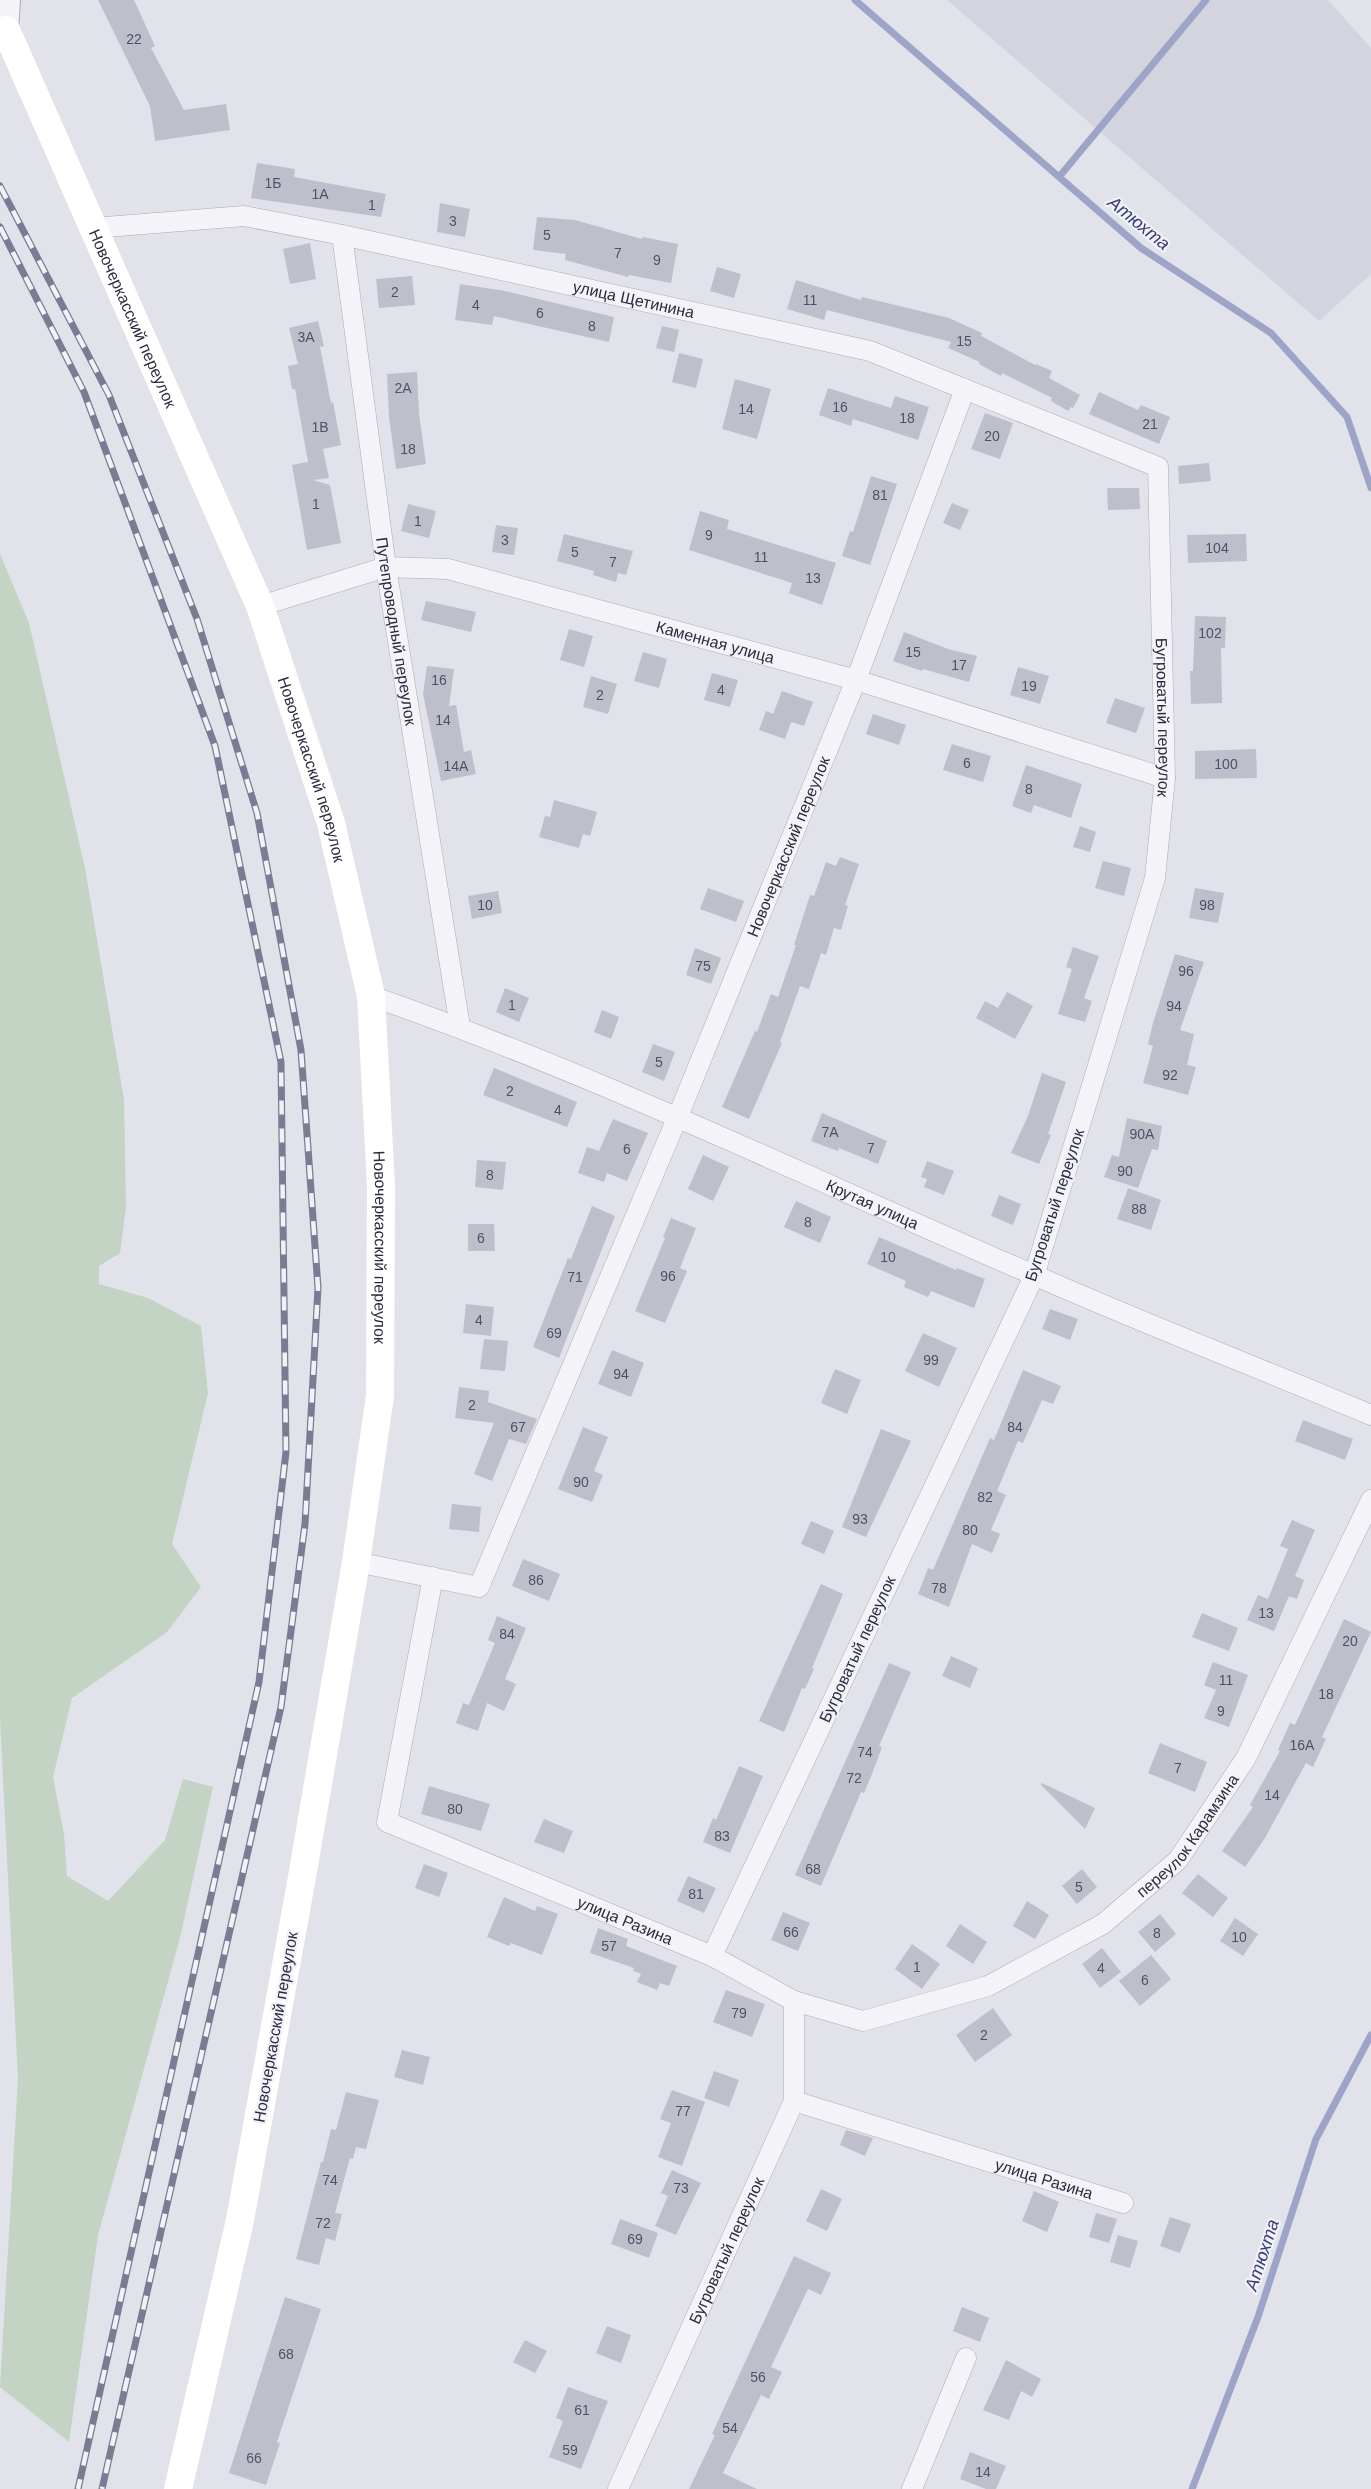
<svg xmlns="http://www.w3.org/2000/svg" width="1371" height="2489" font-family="Helvetica,sans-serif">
  <rect width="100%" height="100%" fill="#e2e2ea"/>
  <path fill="#d4d4de" d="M947,0H1328L1371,48V274L1319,321Z"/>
  <path fill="#c3d3c4" d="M0,554L29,623L85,868L124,1100L126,1207L120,1253L99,1266V1284L148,1298L201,1326L208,1393L172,1544L201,1587L167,1632L72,1698L53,1777L64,1834L67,1876L108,1901L165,1840L183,1779L213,1787L180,1938L98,2235L69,2442L0,2387L18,2079L0,1717Z"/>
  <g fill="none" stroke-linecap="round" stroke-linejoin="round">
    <path stroke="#9ea4c8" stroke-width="7" d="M855,0L1141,248L1271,333L1347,417L1371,488
      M1059,177L1206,0
      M1192,2489L1258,2317L1316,2139L1371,2035"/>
  </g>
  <path fill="#bfbfcc" d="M98,0H134L155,46L151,48L184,110L226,104L230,130L155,141L150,106Z
    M257,163L295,169L294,177L386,194L381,217L251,198Z
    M440,203L470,209L465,237L437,232Z
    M537,217L575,220L642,239L643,237L678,244L671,283L629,275L628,277L565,260L566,254L533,250Z
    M310,243L316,279L290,284L283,249Z
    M717,267L741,274L734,298L710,291Z
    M412,276L415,305L379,308L376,279Z
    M796,280L861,300L862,297L949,318L982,333L981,336L1035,365L1036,364L1052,371L1049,378L1080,395L1073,408L1071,407L1068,411L1051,401L1052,398L1002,373L1001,376L979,364L980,362L948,348L951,342L827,310L824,320L787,309Z
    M460,284L505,291L614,317L609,342L494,316L492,325L455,320Z
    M318,321L324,346L320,347L331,403L333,402L341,445L323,449L329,478L313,480L330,485L341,543L307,550L292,465L308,462L295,389H292L288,366L298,364L289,328Z
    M662,326L679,330L674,352L656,348Z
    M679,353L703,359L696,388L672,382Z
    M417,372L419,414L426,464L396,469L389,417L387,374Z
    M735,379L771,389L757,439L722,429Z
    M828,388L891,408L895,396L929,407L918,440L853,419L851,426L819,415Z
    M1099,392L1138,410L1141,405L1170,417L1159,444L1089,414Z
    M985,413L1013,423L1000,459L971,449Z
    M1209,463L1211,481L1179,484L1178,466Z
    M871,476L897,484L870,565L842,556L850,531L853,532Z
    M1107,488H1139L1140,509L1108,510Z
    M952,503L969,510L960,530L943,523Z
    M408,504L436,511L429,538L401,531Z
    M700,511L729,520L727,529L836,563L822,605L789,593L792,583L689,550Z
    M496,525L518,528L514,555L492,552Z
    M564,534L633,551L626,575L618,573L616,582L593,575L594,571L557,561Z
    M1246,534L1247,561L1188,563L1187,535Z
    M426,601L476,612L471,632L421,620Z
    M1195,616L1226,617L1225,648H1221L1222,703L1191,704L1190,671H1193Z
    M569,629L593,636L584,667L560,660Z
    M904,632L948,649L977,656L969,682L923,669L922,671L893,661Z
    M643,652L667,659L659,688L634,681Z
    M427,666L454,669L449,706L456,705L464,752L471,750L476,774L441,781L423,694Z
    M1018,667L1049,676L1040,704L1010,695Z
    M712,673L738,680L730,707L704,700Z
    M591,676L617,684L608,714L583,707Z
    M782,691L813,702L804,726L791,722L785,739L759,730L766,711L773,714Z
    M1115,698L1145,708L1136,733L1106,723Z
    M873,714L906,725L899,745L866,734Z
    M952,744L991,756L983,782L943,770Z
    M1256,749L1257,778L1195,779V751Z
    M1026,765L1082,784L1071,818L1034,805L1031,813L1012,806Z
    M554,800L597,812L590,836L583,834L579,848L539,837L545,816L550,817Z
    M1080,826L1096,832L1090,852L1073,847Z
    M840,857L859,864L845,905L848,906L841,930L834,928L826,955L821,953L809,989L800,986L780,1042L782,1043L749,1119L722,1107L755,1031L757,1032L771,994L778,997L796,945H794L810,895L814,896L826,862L836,866Z
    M1103,861L1131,868L1124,896L1095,888Z
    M708,888L744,901L736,922L700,909Z
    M1195,888L1224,893L1218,923L1189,918Z
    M498,891L502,913L472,919L468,896Z
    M1073,947L1099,956L1084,998L1092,1001L1085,1022L1058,1014L1072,969L1066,967Z
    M695,948L721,958L711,984L686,975Z
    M1175,954L1204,962L1180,1030L1194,1034L1187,1065L1196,1067L1188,1095L1143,1083L1153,1046L1148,1044L1153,1023Z
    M505,988L529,998L519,1022L496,1012Z
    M1007,992L1033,1006L1015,1039L976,1018L985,1001L998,1008Z
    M602,1010L619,1017L611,1039L594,1032Z
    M653,1044L675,1052L664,1081L642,1072Z
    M494,1068L577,1102L567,1127L483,1095Z
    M1042,1073L1066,1082L1048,1134L1051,1135L1039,1164L1011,1153L1028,1116Z
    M822,1113L887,1141L878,1164L839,1148L838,1151L811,1141Z
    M1127,1118L1162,1126L1158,1150L1152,1149L1138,1188L1104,1177L1112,1155L1119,1157Z
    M613,1119L648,1133L627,1181L607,1173L604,1182L578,1173L587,1147L599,1151Z
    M703,1155L729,1167L713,1201L688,1189Z
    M477,1160L506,1162L503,1190L475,1187Z
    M927,1161L954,1171L944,1195L924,1187L927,1179L921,1177Z
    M1128,1188L1161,1200L1151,1230L1117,1219Z
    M999,1195L1021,1204L1013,1225L991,1216Z
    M796,1201L831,1217L820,1243L784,1227Z
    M592,1206L615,1216L559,1358L533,1347L568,1258L571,1259Z
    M671,1218L696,1228L680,1268L687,1271L665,1323L635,1311L665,1238L663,1237Z
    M468,1224H494L495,1251H468Z
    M879,1237L956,1270L957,1268L985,1279L974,1308L931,1291L928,1297L904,1287L906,1281L867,1264Z
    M466,1304L494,1307L491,1336L463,1333Z
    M1050,1309L1078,1319L1070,1340L1042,1329Z
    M923,1333L957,1348L939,1387L905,1371Z
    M484,1339L508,1341L505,1371L480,1369Z
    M612,1350L644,1363L631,1397L598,1384Z
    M835,1369L861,1380L847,1414L821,1403Z
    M1023,1370L1061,1386L1053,1404L1042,1400L1023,1443L1018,1441L997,1491L1006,1495L991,1530L1000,1534L992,1553L972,1544L949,1607L918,1594L928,1568L933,1570L990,1438L994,1440Z
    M459,1387L489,1391L488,1402L537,1419L526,1444L509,1439L492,1481L474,1474L494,1423L455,1418Z
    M1303,1420L1353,1439L1345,1460L1295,1441Z
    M583,1427L608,1437L594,1471L603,1475L592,1502L558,1489Z
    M881,1429L911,1441L866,1537L842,1527Z
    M452,1504L481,1507L479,1532L449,1529Z
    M1292,1520L1315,1530L1295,1576L1304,1580L1297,1599L1289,1596L1274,1631L1247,1620L1258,1595L1268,1599L1288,1549L1280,1546Z
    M811,1521L834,1531L824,1554L801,1544Z
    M523,1559L560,1574L549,1601L512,1586Z
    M821,1584L843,1594L812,1668L814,1669L805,1689L802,1688L784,1732L759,1721Z
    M1202,1613L1238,1628L1229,1651L1192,1637Z
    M497,1616L526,1628L505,1679L516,1684L504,1711L487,1703L478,1731L456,1723L463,1703L469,1705L495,1643L488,1640Z
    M1344,1619L1371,1632L1322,1737L1326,1739L1313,1767L1306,1763L1265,1838L1245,1867L1222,1851L1253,1807L1250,1805L1280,1751L1278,1750L1290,1723L1295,1725Z
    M951,1656L978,1668L970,1688L942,1676Z
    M1213,1662L1248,1675L1229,1727L1204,1718L1216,1690L1204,1685Z
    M889,1663L911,1672L879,1746L882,1747L872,1774L864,1793L861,1792L821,1886L795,1875Z
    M1160,1743L1207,1762L1195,1792L1148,1773Z
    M739,1766L763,1776L730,1853L703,1842L713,1818L716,1820Z
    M1042,1783L1095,1808L1085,1829L1041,1785Z
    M429,1786L490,1804L481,1831L421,1814Z
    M544,1819L573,1831L564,1853L534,1842Z
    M424,1864L448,1873L439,1897L415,1888Z
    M1082,1869L1097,1887L1077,1904L1062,1886Z
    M1198,1874L1228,1898L1213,1917L1182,1893Z
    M688,1876L716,1888L704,1913L677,1901Z
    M504,1897L535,1911L537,1906L558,1914L542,1955L511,1943L509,1946L487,1937Z
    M1027,1901L1049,1915L1035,1939L1013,1926Z
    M783,1912L810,1923L798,1951L771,1940Z
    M1160,1914L1176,1934L1155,1952L1138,1932Z
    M1235,1918L1258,1934L1243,1956L1220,1941Z
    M960,1924L987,1942L973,1964L946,1946Z
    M598,1928L628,1939L626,1946L677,1966L669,1986L660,1983L657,1990L637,1982L641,1974L633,1971L634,1968L590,1953Z
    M912,1944L940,1964L922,1989L895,1969Z
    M1102,1948L1121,1972L1100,1988L1082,1964Z
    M1151,1955L1171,1979L1140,2006L1119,1981Z
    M726,1990L765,2004L752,2037L713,2022Z
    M993,2008L1012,2035L975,2062L956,2035Z
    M402,2050L430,2057L423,2085L394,2077Z
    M714,2071L739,2080L729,2107L704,2098Z
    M672,2090L705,2102L682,2166L658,2157L671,2123L660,2119Z
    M346,2092L379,2100L366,2149L356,2147L353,2159L350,2158L335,2213L342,2214L335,2241L326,2238L319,2265L296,2259L321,2162H323L331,2129L336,2130Z
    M846,2130L873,2138L865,2156L840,2145Z
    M672,2170L701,2183L676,2235L655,2226L668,2196L661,2193Z
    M821,2189L842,2199L827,2231L806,2221Z
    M1034,2191L1059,2202L1047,2232L1022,2221Z
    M1096,2213L1117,2219L1109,2243L1089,2237Z
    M1170,2217L1191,2224L1180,2253L1160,2246Z
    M620,2219L658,2233L649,2258L611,2244Z
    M1118,2235L1138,2241L1130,2268L1110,2262Z
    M794,2256L831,2273L821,2295L808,2289L771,2367L782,2372L769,2399L761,2395L723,2473L757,2489H689L715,2435L712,2434Z
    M285,2297L321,2309L277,2442L280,2443L266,2485L229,2473Z
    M962,2307L989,2318L980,2342L953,2331Z
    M607,2326L631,2335L621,2363L596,2353Z
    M525,2340L547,2351L535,2373L513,2362Z
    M1006,2360L1041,2379L1032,2397L1021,2391L1009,2420L983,2410Z
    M568,2387L608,2401L581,2469L549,2457L563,2421L556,2418Z
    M970,2452L1006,2466L996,2489H986L960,2479Z"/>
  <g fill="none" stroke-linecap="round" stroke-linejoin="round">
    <g stroke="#ababb7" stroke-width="21">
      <g id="minor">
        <path id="s1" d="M93,228L244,216L342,235L870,351L1158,467L1165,778L1155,878L1034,1276L712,1956"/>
        <path id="s2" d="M342,235L386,567L460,1027"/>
        <path id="s3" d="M260,606L386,567L448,569L856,680L1165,778"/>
        <path id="s4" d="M371,996C598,1075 813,1180 1034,1275C1145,1324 1259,1368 1371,1415"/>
        <path id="s5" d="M356,1562L479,1587L678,1116L856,680L965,389"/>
        <path id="s6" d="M433,1577L387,1822L712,1956L794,2001L863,2021L988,1986L1103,1924L1178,1860L1246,1758L1371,1500"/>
        <path id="s7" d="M794,2101L1123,2203"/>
        <path id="s8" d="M618,2489L794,2101V2001"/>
        <path d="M912,2489L966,2358"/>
      </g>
    </g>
    <g stroke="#ababb7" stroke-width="26">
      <path id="tertiary" d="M6,30L8,0"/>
    </g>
    <use href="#minor" stroke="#f4f4f8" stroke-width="20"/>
    <use href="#tertiary" stroke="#f4f4f8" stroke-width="24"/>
    <path stroke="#fff" stroke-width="28" id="s9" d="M6,30L260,606L331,823L371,996L381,1186L380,1396L356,1562L302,1877L240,2220L178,2489"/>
    <g stroke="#7b7c93" stroke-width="7">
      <path id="rail" d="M0,186L109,395L197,619L257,813L301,1050L318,1288L305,1524L281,1707L102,2489
        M0,227L84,392L215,746L281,1062L286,1452L259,1682L78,2489"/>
    </g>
    <use href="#rail" stroke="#f1f2f7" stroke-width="4.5" stroke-dasharray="14" stroke-linecap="butt"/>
  </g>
  <g text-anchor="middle" stroke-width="4.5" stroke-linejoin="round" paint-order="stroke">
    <g font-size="14" fill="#4f5064">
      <text x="134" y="44">22</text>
      <text x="273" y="188">1Б</text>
      <text x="320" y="199">1А</text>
      <text x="372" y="210">1</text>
      <text x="453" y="226">3</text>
      <text x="547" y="240">5</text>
      <text x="618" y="258">7</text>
      <text x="657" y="265">9</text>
      <text x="395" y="297">2</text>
      <text x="810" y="305">11</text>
      <text x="476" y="310">4</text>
      <text x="540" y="318">6</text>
      <text x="592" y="331">8</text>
      <text x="306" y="342">3А</text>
      <text x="964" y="346">15</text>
      <text x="403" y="393">2А</text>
      <text x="840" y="412">16</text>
      <text x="746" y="414">14</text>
      <text x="907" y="423">18</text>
      <text x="1150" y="429">21</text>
      <text x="320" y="432">1В</text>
      <text x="992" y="441">20</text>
      <text x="408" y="454">18</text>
      <text x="880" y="500">81</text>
      <text x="316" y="509">1</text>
      <text x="418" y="526">1</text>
      <text x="709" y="540">9</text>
      <text x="505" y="545">3</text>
      <text x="1217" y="553">104</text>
      <text x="575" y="557">5</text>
      <text x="761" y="562">11</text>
      <text x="613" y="567">7</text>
      <text x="813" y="583">13</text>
      <text x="1210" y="638">102</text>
      <text x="913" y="657">15</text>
      <text x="959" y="670">17</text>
      <text x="439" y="685">16</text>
      <text x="1029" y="691">19</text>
      <text x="721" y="695">4</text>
      <text x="600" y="700">2</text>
      <text x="443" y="725">14</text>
      <text x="967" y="768">6</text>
      <text x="1226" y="769">100</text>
      <text x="456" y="771">14А</text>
      <text x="1029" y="794">8</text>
      <text x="485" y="910">10</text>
      <text x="1207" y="910">98</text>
      <text x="703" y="971">75</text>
      <text x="1186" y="976">96</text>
      <text x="512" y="1010">1</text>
      <text x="1174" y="1011">94</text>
      <text x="659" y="1067">5</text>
      <text x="1170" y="1080">92</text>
      <text x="510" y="1096">2</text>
      <text x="558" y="1115">4</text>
      <text x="830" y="1137">7А</text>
      <text x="1142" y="1139">90А</text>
      <text x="871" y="1153">7</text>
      <text x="627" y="1154">6</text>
      <text x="1125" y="1176">90</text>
      <text x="490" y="1180">8</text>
      <text x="1139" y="1214">88</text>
      <text x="808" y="1227">8</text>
      <text x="481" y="1243">6</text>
      <text x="888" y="1262">10</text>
      <text x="668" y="1281">96</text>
      <text x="575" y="1282">71</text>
      <text x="479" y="1325">4</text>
      <text x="554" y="1338">69</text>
      <text x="931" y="1365">99</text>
      <text x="621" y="1379">94</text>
      <text x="472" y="1410">2</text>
      <text x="518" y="1432">67</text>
      <text x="1015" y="1432">84</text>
      <text x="581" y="1487">90</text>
      <text x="985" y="1502">82</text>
      <text x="860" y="1524">93</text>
      <text x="970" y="1535">80</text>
      <text x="536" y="1585">86</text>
      <text x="939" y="1593">78</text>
      <text x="1266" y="1618">13</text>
      <text x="507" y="1639">84</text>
      <text x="1350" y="1646">20</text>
      <text x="1226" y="1685">11</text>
      <text x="1326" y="1699">18</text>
      <text x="1221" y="1716">9</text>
      <text x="1302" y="1750">16А</text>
      <text x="865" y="1757">74</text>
      <text x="1178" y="1773">7</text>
      <text x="854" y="1783">72</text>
      <text x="1272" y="1800">14</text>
      <text x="455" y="1814">80</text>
      <text x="722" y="1841">83</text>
      <text x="813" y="1874">68</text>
      <text x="1079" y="1892">5</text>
      <text x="696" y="1899">81</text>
      <text x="791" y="1937">66</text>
      <text x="1157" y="1938">8</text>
      <text x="1239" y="1942">10</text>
      <text x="609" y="1951">57</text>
      <text x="917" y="1972">1</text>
      <text x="1101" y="1973">4</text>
      <text x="1145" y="1985">6</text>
      <text x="739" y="2018">79</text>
      <text x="984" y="2040">2</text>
      <text x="683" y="2116">77</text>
      <text x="330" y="2185">74</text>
      <text x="681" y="2193">73</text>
      <text x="323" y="2228">72</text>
      <text x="635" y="2244">69</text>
      <text x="286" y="2359">68</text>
      <text x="758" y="2382">56</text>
      <text x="582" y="2415">61</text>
      <text x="730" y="2433">54</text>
      <text x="570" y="2455">59</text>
      <text x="254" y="2463">66</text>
      <text x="983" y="2477">14</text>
    </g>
    <g font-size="16" fill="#2a2b41" stroke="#f1f2f7">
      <text dy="6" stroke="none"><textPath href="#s1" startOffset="550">улица Щетинина</textPath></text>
      <text dy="6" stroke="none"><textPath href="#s9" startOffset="315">Новочеркасский переулок</textPath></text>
      <text dy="6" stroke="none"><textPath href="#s2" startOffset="400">Путепроводный переулок</textPath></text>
      <text dy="6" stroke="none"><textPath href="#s3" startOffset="471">Каменная улица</textPath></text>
      <text dy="6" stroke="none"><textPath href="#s1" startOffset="1353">Бугроватый переулок</textPath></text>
      <text dy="6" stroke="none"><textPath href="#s9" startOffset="801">Новочеркасский переулок</textPath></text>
      <text dy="6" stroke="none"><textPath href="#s5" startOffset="928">Новочеркасский переулок</textPath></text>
      <text dy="6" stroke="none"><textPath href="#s4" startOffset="543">Крутая улица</textPath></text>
      <text transform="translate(1054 1205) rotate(-72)" y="6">Бугроватый переулок</text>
      <text dy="6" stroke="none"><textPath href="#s9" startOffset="1287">Новочеркасский переулок</textPath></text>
      <text transform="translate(857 1649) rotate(-65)" y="6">Бугроватый переулок</text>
      <text dy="6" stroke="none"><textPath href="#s6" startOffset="1150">переулок Карамзина</textPath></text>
      <text dy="6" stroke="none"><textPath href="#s6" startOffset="507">улица Разина</textPath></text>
      <text transform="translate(275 2027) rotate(-80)" y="6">Новочеркасский переулок</text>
      <text dy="6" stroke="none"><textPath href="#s7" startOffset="262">улица Разина</textPath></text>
      <text dy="6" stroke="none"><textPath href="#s8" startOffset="262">Бугроватый переулок</textPath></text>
    </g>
    <g font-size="18" font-style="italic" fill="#363d74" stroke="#f1f2f7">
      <text transform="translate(1139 223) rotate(39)" y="6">Атюхта</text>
      <text transform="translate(1262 2255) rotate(-72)" y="6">Атюхта</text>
    </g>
  </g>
</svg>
